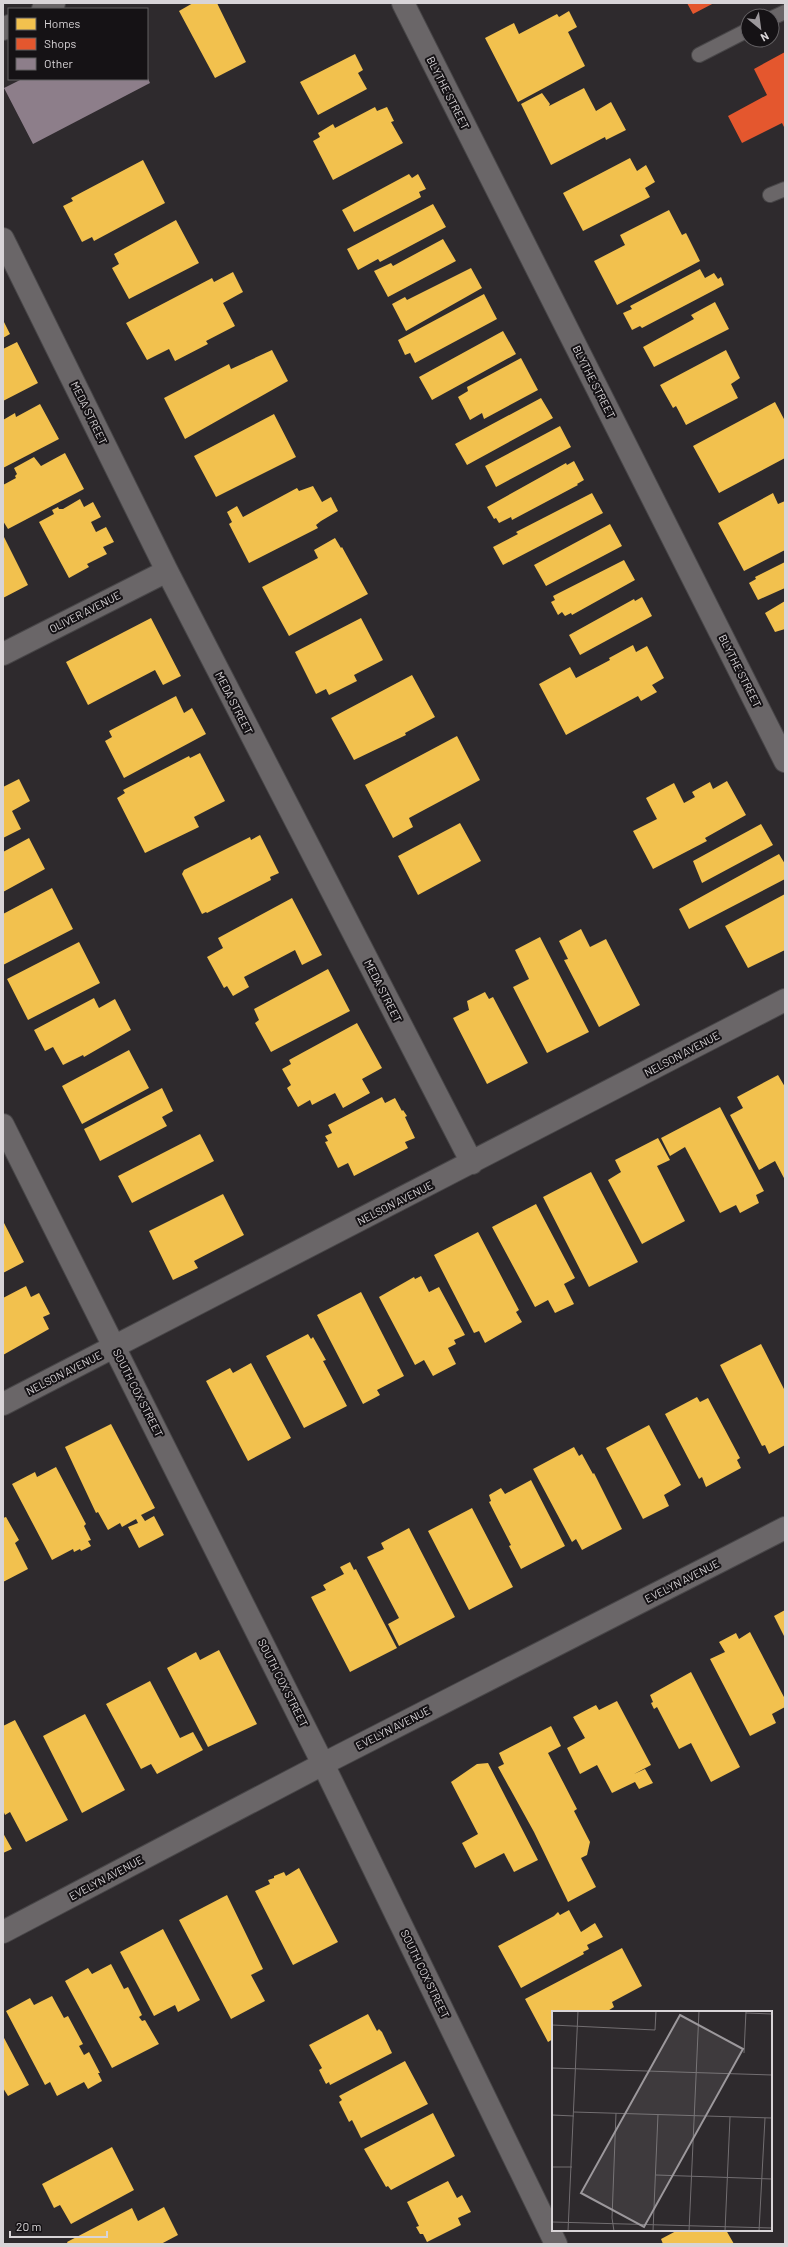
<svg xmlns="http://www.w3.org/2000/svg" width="788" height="2247" font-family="Barlow,sans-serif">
  <rect width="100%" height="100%" fill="#2e2a2d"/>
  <path fill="#f2c14e" d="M193,3H217L246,62L215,78L179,11Z
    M569,11L577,27L568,32L585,66L518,102L485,38L514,23L519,34L557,14L559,17Z
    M355,54L363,70L358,73L367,89L318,115L300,82Z
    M584,88L596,111L611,102L626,130L606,140L605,137L551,165L521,104L542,93L550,104L549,106Z
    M375,107L377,111L387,107L394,121L391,122L403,143L333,180L313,141L320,137L318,133L333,124L335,128Z
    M630,158L637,171L646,165L655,182L645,188L650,197L583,231L563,193Z
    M143,160L165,203L94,241L92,237L82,242L63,206L73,201L71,198Z
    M409,174L412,178L418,174L426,189L419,192L421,197L354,232L342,210Z
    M433,204L446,227L380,262L378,259L358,270L347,249Z
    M669,210L682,235L686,233L700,261L617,305L594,261L625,245L620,235Z
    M176,220L199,263L129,299L112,268L119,264L114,254Z
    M443,239L456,261L388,297L374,271L391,263L393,266Z
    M471,268L482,288L406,331L392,304L405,297L407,300Z
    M700,269L705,278L714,273L718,279L721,277L724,285L642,328L640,326L632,330L623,313L632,309L630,306Z
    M233,272L243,292L223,303L235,326L206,341L208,344L175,361L169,349L147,360L126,323L212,278L214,282Z
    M484,294L497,319L415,363L410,353L405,355L398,340Z
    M715,302L729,329L654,367L643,347L694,319L691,315Z
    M3,320L10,334L3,338Z
    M503,331L516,354L432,400L419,377Z
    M17,342L38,383L3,401V349Z
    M272,350L288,381L185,439L164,398L229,364L231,369Z
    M726,350L740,378L731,384L738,398L686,425L676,406L673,408L660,385Z
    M521,358L538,390L484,419L482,413L470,420L458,397L468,391L467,387Z
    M541,398L553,418L467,465L455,444Z
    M775,402L785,421V458L719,493L693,446Z
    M40,404L59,439L3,468V420L15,413L16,417Z
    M274,414L296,457L216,497L194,456Z
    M560,426L571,447L496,487L485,466Z
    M65,453L84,489L8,529L3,521V485L16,478L15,476L17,474L14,468L34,457L41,466Z
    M574,461L584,480L577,484L578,485L512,520L511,517L499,523L496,518L494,519L487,507L566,463L567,465Z
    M313,486L322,502L331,497L338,511L321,521L316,525L318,528L249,563L229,524L232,522L227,512L237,506L243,517L297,488L299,491Z
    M592,493L603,513L503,565L493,547L518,534L516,532Z
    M773,493L778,504L785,501V550L744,571L718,523Z
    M80,499L84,507L93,502L101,517L91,522L96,532L106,527L114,542L103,547L107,554L87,564L89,567L69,578L39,522L54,514L52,510L58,507L59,509H63Z
    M610,524L622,546L546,586L534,565Z
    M3,535L28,585L3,598Z
    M335,538L341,548L342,547L368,594L289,636L262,587L318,558L314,550Z
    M624,560L635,580L572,615L571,613L565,616L562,612L558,615L551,602L555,600L553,596Z
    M785,562V588L758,600L749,583L756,579L755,577Z
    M642,597L652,616L580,655L569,635L634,599L635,601Z
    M785,601V629L775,632L765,613Z
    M151,618L181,676L163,685L155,670L88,705L66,662Z
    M361,618L383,660L354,675L357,681L329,695L326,689L316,694L295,652Z
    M633,645L636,652L647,646L664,678L652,685L657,692L641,701L638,696L566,735L539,684L570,667L576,678L610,660L609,658Z
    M412,675L435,717L405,733L406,735L354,760L331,718Z
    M176,696L184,713L192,708L206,734L124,778L105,741L112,737L109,731Z
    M457,736L480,780L409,818L413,827L393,838L365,785Z
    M200,753L225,801L194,817L199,827L145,853L117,798L125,793L123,790L189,756L190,758Z
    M19,779L30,801L12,811L21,829L3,838V787Z
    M727,781L746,815L705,838L707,841L653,869L633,831L657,819L646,798L674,783L684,803L695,797L692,792L710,782L713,789Z
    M460,823L481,861L418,895L398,856Z
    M761,824L773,845L702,883L693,861Z
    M260,835L279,873L270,877L271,880L207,913L206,912L202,914L182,874L184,870L250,837L251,840Z
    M29,838L45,869L3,892V852Z
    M779,854L785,864V879L689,929L679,909Z
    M52,888L73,929L3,965V914Z
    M785,894V950L748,968L725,926Z
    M292,898L322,955L302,965L295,950L244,977L249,987L233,996L227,986L224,988L207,957L223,948L218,938Z
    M581,929L590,947L606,939L640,1005L599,1027L564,960L568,959L559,941Z
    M540,937L589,1032L547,1053L513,987L529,979L515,950Z
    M79,942L100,983L28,1020L7,979Z
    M328,969L350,1011L271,1052L255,1023L259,1020L254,1009Z
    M485,992L489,999L493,997L528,1063L487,1084L453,1018L469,1010L467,1001Z
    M94,998L99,1008L115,999L131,1030L84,1057L83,1055L63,1065L53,1047L45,1051L34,1030Z
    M357,1023L382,1068L362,1079L370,1093L343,1108L335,1093L312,1105L310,1100L298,1107L287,1088L291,1085L282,1069L291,1064L289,1060Z
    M129,1050L149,1088L82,1124L62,1086Z
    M778,1075L785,1087V1180L775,1161L759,1170L730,1115L743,1108L737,1097Z
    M162,1088L173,1111L162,1117L167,1126L100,1161L84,1129Z
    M382,1097L385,1103L395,1098L402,1111L403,1110L407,1116L405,1117L415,1138L405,1142L408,1148L354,1176L348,1163L338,1168L325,1142L328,1141L325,1136L332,1133L328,1125Z
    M720,1107L764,1191L756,1195L759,1203L740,1213L736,1205L720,1213L685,1147L670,1156L661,1138Z
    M200,1134L214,1161L132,1203L118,1176Z
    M658,1138L670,1160L657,1166L685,1221L642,1244L608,1180L621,1172L615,1160Z
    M591,1172L638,1262L589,1287L543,1197Z
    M223,1194L244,1235L194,1261L198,1268L173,1280L149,1231Z
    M536,1204L575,1278L564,1284L574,1304L555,1313L548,1300L535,1307L492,1227Z
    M3,1221L24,1262L3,1273Z
    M478,1232L519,1310L516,1312L522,1322L485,1343L479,1331L474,1333L434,1255Z
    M421,1276L429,1292L439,1287L465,1335L454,1340L456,1344L448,1348L456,1364L433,1376L424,1360L415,1365L379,1297L414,1277L415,1279Z
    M26,1286L31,1297L39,1293L50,1314L43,1317L49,1329L3,1355V1298Z
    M361,1292L404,1376L377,1390L380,1395L363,1404L317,1315Z
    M308,1334L311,1339L313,1337L326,1360L323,1361L347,1406L304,1428L266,1356Z
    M761,1344L785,1391V1445L769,1454L765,1445L762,1446L720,1365Z
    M251,1363L291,1438L248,1461L206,1381L230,1368L233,1373Z
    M697,1397L700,1402L708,1398L740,1458L737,1460L741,1468L706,1487L702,1477L699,1479L665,1414Z
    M111,1424L155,1508L141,1515L145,1521L154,1516L164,1535L139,1548L128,1527L138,1523L136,1519L122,1527L120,1523L108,1530L98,1512L96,1513L65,1447Z
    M649,1425L681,1485L664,1495L669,1506L643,1519L606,1448Z
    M574,1447L579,1456L582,1454L593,1474L594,1473L622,1529L582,1550L576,1539L572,1542L533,1469Z
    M56,1467L86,1524L84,1526L91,1540L88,1541L91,1546L81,1551L80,1549L74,1552L73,1549L52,1560L12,1484L35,1472L37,1477Z
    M531,1480L565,1546L521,1569L509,1546L511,1545L489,1502L491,1501L489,1495L501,1488L505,1494Z
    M472,1508L513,1587L469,1610L428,1531Z
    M6,1517L19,1540L15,1543L28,1569L3,1582V1518Z
    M409,1528L455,1617L399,1646L388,1624L399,1618L367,1557L384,1549L381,1543Z
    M350,1562L354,1570L356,1569L397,1648L350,1672L311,1597L326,1590L323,1585L344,1574L340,1567Z
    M785,1610V1638L774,1616Z
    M750,1632L785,1699V1707L772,1714L776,1723L750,1736L710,1659L725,1652L719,1642L736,1633L739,1639Z
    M219,1650L257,1724L208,1747L167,1668L196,1652L200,1660Z
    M691,1672L740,1767L711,1782L691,1743L679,1749L657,1707L654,1709L651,1703L653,1702L650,1695Z
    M150,1681L180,1738L193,1732L203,1750L157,1774L151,1764L141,1769L106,1704Z
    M617,1701L651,1765L634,1774L645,1769L653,1783L639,1789L635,1782L612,1793L597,1765L580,1774L567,1748L585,1738L573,1717L596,1705L599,1710Z
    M85,1714L125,1790L82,1813L43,1736Z
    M15,1720L68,1820L26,1842L10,1812L5,1815L3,1810V1726Z
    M551,1726L561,1746L548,1753L577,1809L574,1811L590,1842L587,1855L581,1858L596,1887L568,1902L534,1832L498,1767L504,1764L499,1753Z
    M488,1763L538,1860L514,1872L504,1853L475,1868L462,1843L478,1834L451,1782L477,1764Z
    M3,1833L12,1849L3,1853Z
    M299,1868L338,1942L293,1965L255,1891L270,1884L268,1880L274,1878V1876L284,1872L286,1876Z
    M227,1895L263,1969L251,1975L265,2001L231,2019L179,1920Z
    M569,1910L581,1932L595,1923L603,1937L587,1945L589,1949L583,1952L584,1954L521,1988L498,1946L554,1916L558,1912L560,1915Z
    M163,1929L200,2000L178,2012L175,2005L154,2016L120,1952Z
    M622,1948L642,1986L612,2002L614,2007L606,2012H553V2039L548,2042L525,1999Z
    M111,1964L124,1989L128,1987L142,2015L139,2017L142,2021L145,2020L159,2044L112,2068L65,1981L88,1968L92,1974Z
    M52,1996L64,2018L68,2016L83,2044L79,2046L84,2055L89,2052L100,2073H98L102,2081L88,2089L84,2082L57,2096L50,2082L45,2085L6,2011L30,1998L34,2005Z
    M368,2014L377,2031L379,2029L382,2032L392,2053L330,2085L329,2082L326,2084L319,2070L322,2068L309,2045Z
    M3,2036L29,2085L8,2096L3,2088Z
    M405,2061L428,2104L361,2138L352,2120L349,2122L339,2102L342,2100L339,2096Z
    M433,2113L455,2156L391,2190L388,2186L386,2187L364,2149Z
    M112,2147L134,2190L71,2224L60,2205L54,2208L42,2184Z
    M448,2181L457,2198L462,2195L471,2212L458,2218L461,2225L427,2242L423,2234H420L416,2227L419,2226L407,2202Z
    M164,2207L178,2235L161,2244H68L67,2242L132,2208L138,2221Z
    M678,2230H726L734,2244H663L661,2239Z"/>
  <path fill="#e4572e" d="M687,3H714L693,14Z
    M785,52V129L782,123L742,143L728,116L767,95L754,69Z"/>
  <path fill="#8d7e8a" d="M147,76L150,83L33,144L4,88L22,79H147Z"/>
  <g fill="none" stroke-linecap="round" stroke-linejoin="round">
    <g stroke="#484648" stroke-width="16">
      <path id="service" d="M772,18L785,12
        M699,55L748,30
        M770,195L785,189"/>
    </g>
    <g stroke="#484648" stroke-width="24">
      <path id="minor" d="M403,3L785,761
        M3,239L167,571L472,1163
        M3,654L167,571
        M3,1125L323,1764L556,2244
        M3,1404L785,1000
        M3,1932L323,1764L785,1528"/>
    </g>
    <g stroke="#484648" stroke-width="24">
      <path id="tertiary" d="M43,9L54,3
        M3,29L9,26"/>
    </g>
    <use href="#service" stroke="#6a6668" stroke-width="14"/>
    <use href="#minor" stroke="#6a6668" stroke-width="22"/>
    <use href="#tertiary" stroke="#6a6668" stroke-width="22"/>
  </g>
  <g text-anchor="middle" stroke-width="4" stroke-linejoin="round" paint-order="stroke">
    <g font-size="11" fill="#d8d4d7" stroke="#151215">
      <text transform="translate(448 93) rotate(63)" y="4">BLYTHE STREET</text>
      <text transform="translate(594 382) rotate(63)" y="4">BLYTHE STREET</text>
      <text transform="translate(89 413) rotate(64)" y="4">MEDA STREET</text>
      <text transform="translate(85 612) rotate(-27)" y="4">OLIVER AVENUE</text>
      <text transform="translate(740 671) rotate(63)" y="4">BLYTHE STREET</text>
      <text transform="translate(234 703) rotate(63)" y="4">MEDA STREET</text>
      <text transform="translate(383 991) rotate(63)" y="4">MEDA STREET</text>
      <text transform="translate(682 1054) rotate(-28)" y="4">NELSON AVENUE</text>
      <text transform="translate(395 1203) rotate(-27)" y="4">NELSON AVENUE</text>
      <text transform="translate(64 1373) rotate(-27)" y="4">NELSON AVENUE</text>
      <text transform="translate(138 1393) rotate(63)" y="4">SOUTH COX STREET</text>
      <text transform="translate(682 1581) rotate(-27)" y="4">EVELYN AVENUE</text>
      <text transform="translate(283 1683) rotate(63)" y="4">SOUTH COX STREET</text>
      <text transform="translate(393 1728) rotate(-27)" y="4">EVELYN AVENUE</text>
      <text transform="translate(106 1878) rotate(-28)" y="4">EVELYN AVENUE</text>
      <text transform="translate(425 1974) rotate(64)" y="4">SOUTH COX STREET</text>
    </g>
  </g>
  <g transform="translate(552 2011)">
    <rect width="220" height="220" fill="#2e2a2d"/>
    <path fill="none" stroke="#726e71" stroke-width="1" d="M194,2L220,3M0,14L103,19L104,0M192,42L194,0M0,57L220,64M22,101L220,107M0,104L22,105M0,156H20M104,164L220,168M0,211L220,217M16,220L26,0M62,220L60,207L64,102M101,220L106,103M137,220L147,0M173,220L178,106M207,220L213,107"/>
    <path fill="#9c989c" fill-opacity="0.15" stroke="#9c989c" stroke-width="2" d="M128,4L191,38L92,216L29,182Z"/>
    <rect width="220" height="220" fill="none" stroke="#d8d4d7" stroke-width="2"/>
  </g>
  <rect width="788" height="2247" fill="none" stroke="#d8d4d7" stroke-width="8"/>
  <rect x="8" y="8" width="140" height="72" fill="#151215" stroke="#636063"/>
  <rect x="16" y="18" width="20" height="12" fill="#f2c14e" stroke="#636063"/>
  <text x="44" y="28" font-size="12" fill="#d8d4d7">Homes</text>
  <rect x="16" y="38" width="20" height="12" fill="#e4572e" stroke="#636063"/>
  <text x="44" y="48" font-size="12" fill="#d8d4d7">Shops</text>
  <rect x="16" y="58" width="20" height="12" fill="#8d7e8a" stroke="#636063"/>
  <text x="44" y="68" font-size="12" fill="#d8d4d7">Other</text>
  <g transform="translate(760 28) rotate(151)"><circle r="19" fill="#151215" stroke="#636063"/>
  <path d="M0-3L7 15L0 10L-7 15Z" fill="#9c989c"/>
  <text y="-6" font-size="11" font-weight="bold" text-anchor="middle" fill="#d8d4d7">N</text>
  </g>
  <path d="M10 2231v6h97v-6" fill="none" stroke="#d8d4d7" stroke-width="2"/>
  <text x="16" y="2231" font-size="12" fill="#d8d4d7" stroke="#151215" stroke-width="3" paint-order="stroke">20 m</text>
</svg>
